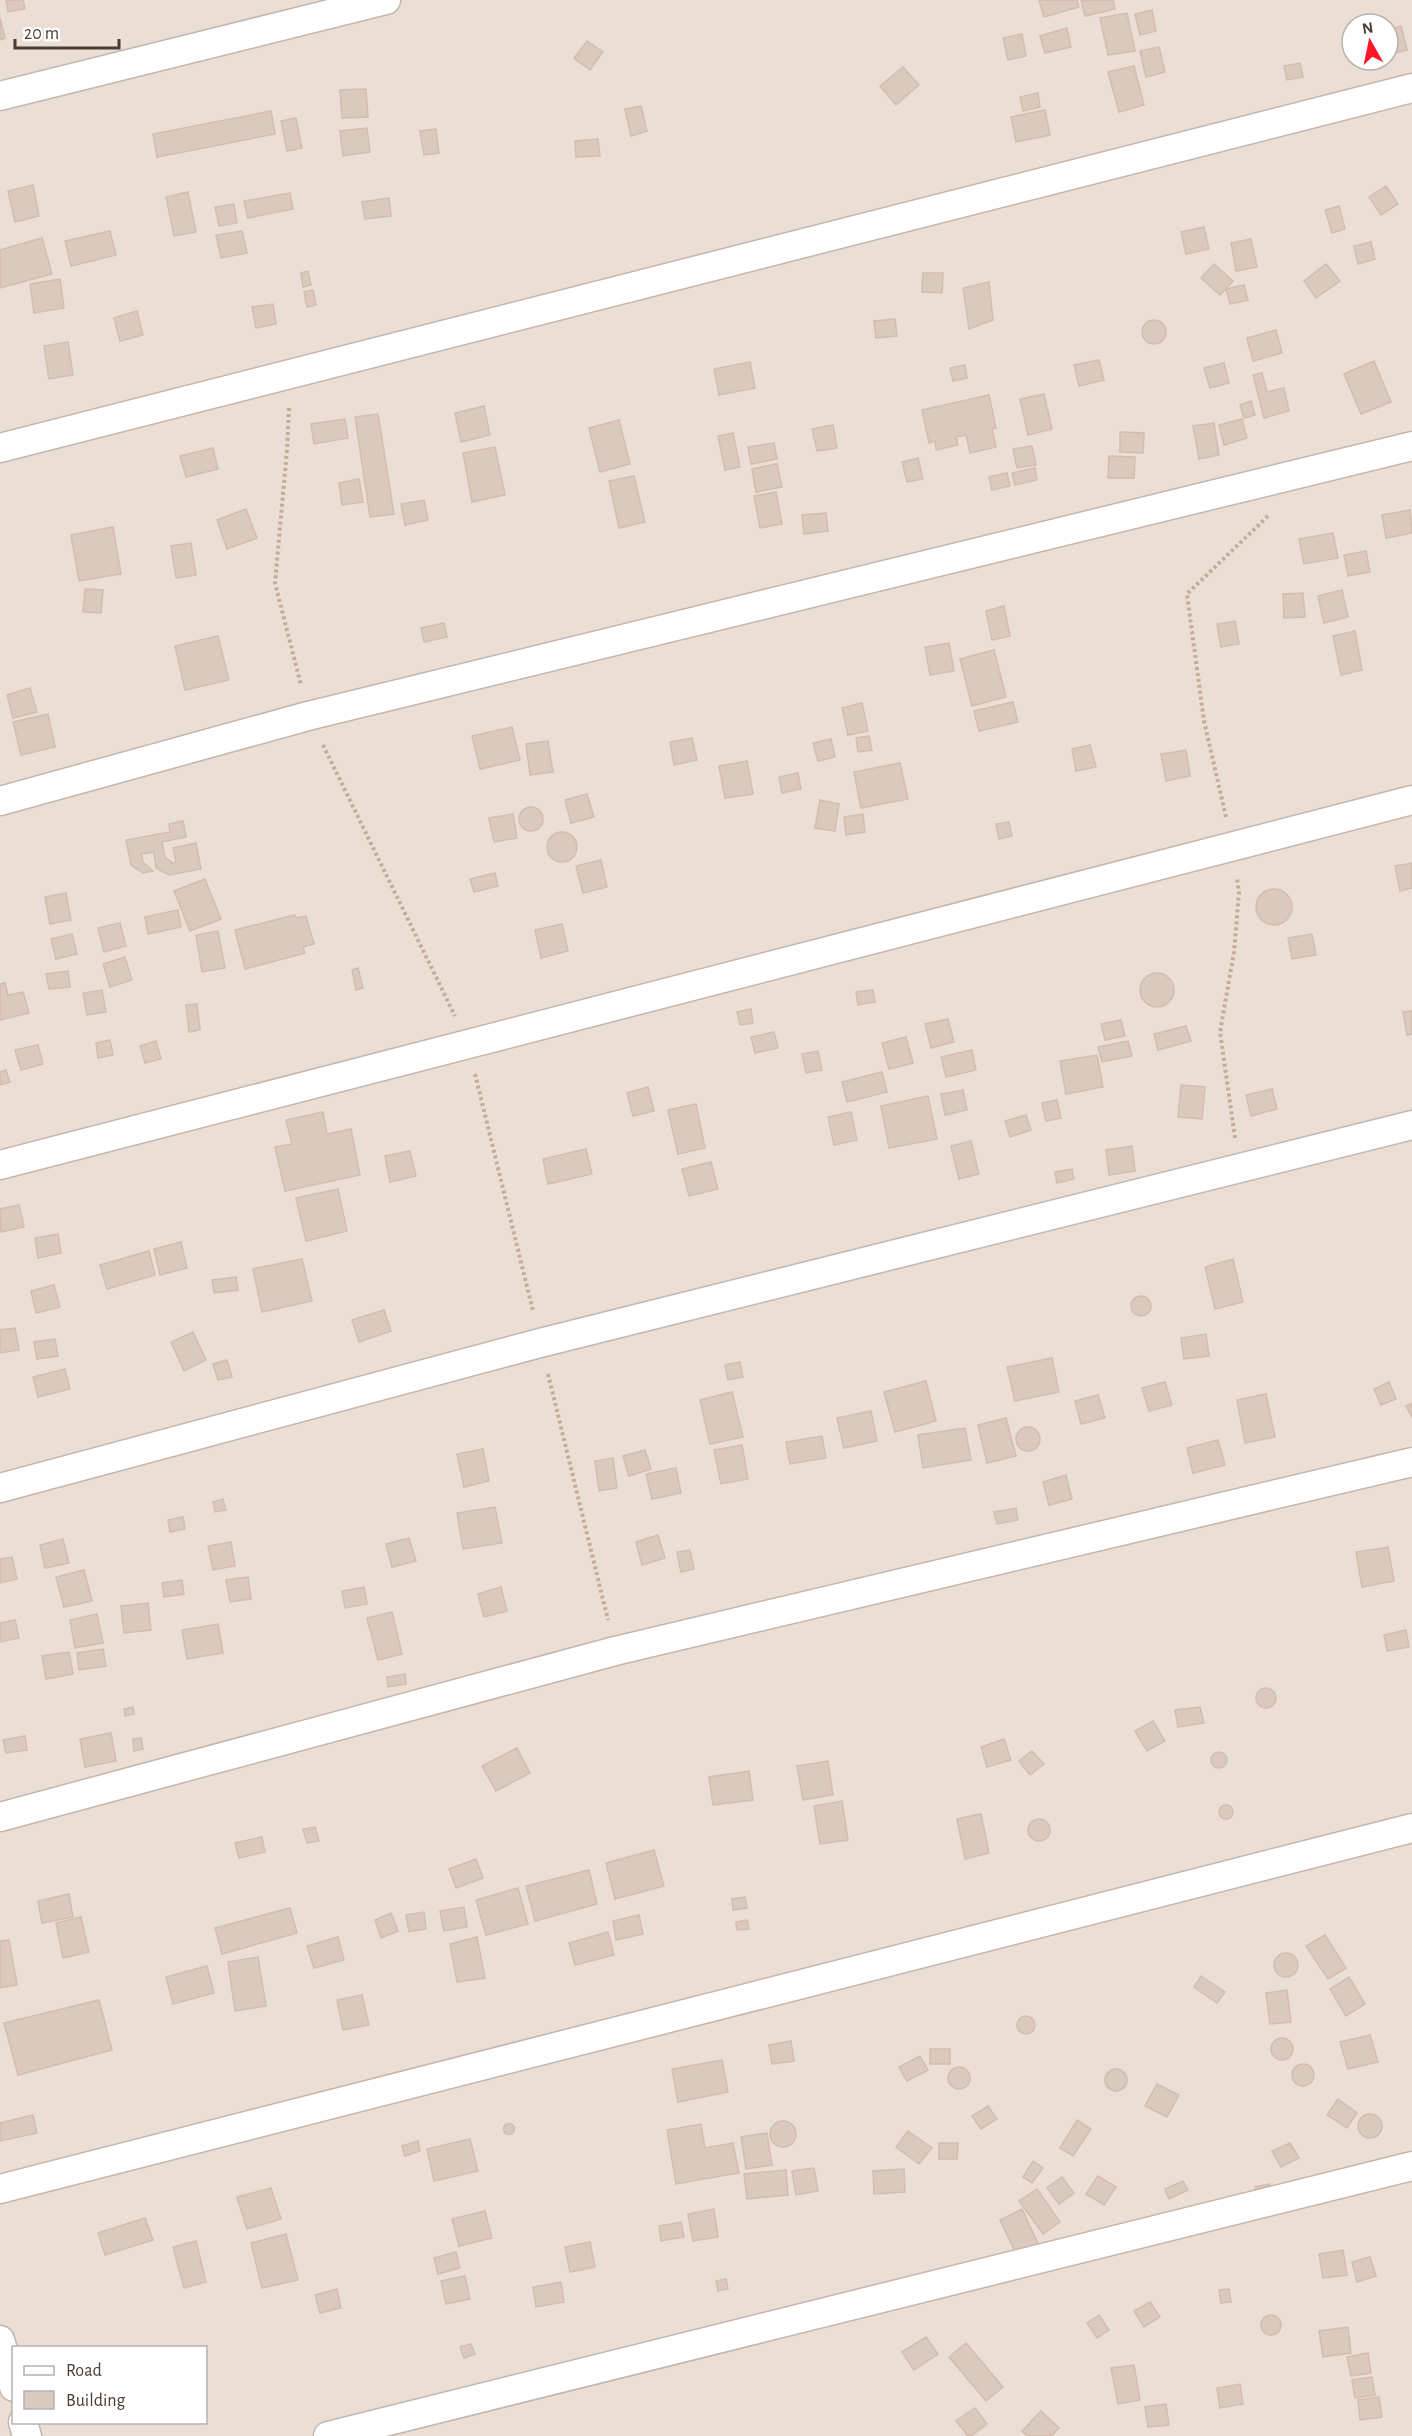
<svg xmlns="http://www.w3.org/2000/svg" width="1412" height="2436" font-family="'Alegreya Sans',sans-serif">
  <rect width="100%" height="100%" fill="#f6eee7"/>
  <path fill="#eaded5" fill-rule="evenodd" d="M0,0H1412V2436H0ZM1352,24H1388V60H1352ZM14,2348H206V2422H14Z"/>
  <path fill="#dcc9be" stroke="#d4bcae" stroke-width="1.5" d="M6,0H23L25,9L8,12Z
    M1039,0H1077L1079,7L1044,17Z
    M1081,0H1113L1115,9L1085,16Z
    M1152,10L1156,31L1140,35L1135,14Z
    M1127,13L1135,51L1108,55L1100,18Z
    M0,18L5,38L0,40Z
    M1401,26L1407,50L1388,55V30Z
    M1067,28L1071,47L1045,53L1040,36Z
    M1022,34L1026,56L1008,60L1003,38Z
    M587,41L603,52L590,70L574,58Z
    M1159,47L1165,72L1146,77L1140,51Z
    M1300,63L1303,77L1287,80L1284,66Z
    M1134,66L1144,105L1119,112L1108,72Z
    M903,67L919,85L896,105L880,86Z
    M366,89L368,117L342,118L340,90Z
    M1038,93L1040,107L1023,111L1020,97Z
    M641,106L647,131L631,136L625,109Z
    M1045,110L1050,135L1016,142L1011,117Z
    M271,111L275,134L157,157L153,134Z
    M296,118L302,148L287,151L281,121Z
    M367,128L370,152L343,156L340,131Z
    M436,129L439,153L424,155L420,131Z
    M598,139L600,156L576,157L575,141Z
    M33,185L39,216L15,222L8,191Z
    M1386,186L1398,204L1381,215L1369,197Z
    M188,192L196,232L174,236L166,197Z
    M290,193L293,209L248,218L244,201Z
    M389,198L391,216L365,219L362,202Z
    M234,204L237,223L219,226L215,207Z
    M1339,206L1345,229L1332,233L1325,210Z
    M1204,227L1209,249L1186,254L1181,232Z
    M110,231L116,255L71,266L65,241Z
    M242,231L247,253L221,258L216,235Z
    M42,238L52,274L0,288V250Z
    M1251,239L1257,267L1236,271L1231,243Z
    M1371,242L1375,259L1358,264L1354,246Z
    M1214,264L1233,281L1220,295L1201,278Z
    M1326,264L1340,281L1316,298L1304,281Z
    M308,271L311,285L303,287L301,273Z
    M923,273H943L942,293L922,292Z
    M60,279L64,308L34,313L30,284Z
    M989,282L993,320L969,329L963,288Z
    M1244,285L1248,300L1230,304L1226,289Z
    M313,290L316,305L307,307L304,292Z
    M273,304L276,324L256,328L252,307Z
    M137,311L143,335L120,341L114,318Z
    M895,319L897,336L876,338L874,321Z
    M1142 332a12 12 0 1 1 24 0a12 12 0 1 1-24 0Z
    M1276,330L1282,353L1253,361L1247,338Z
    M68,342L73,375L49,379L44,346Z
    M1099,360L1104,380L1079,386L1074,365Z
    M1374,361L1391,402L1361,414L1344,374Z
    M750,362L755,388L719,395L714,369Z
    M1224,363L1229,383L1210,388L1204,368Z
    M965,365L967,378L953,381L950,368Z
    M1262,373L1267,392L1284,388L1289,411L1264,418L1253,375Z
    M1044,394L1052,429L1028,435L1020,399Z
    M989,395L996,428L992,429L996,447L970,453L966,435L956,437L958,445L936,450L935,441L929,443L922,410Z
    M1251,401L1255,415L1244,418L1240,405Z
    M484,406L490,435L461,442L455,413Z
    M378,414L394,514L370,517L355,417Z
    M345,419L348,438L314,444L311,424Z
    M1242,419L1247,438L1224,445L1219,425Z
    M619,420L630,464L600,472L589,428Z
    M1214,423L1219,455L1199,459L1193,426Z
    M833,425L837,448L817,451L812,429Z
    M1120,432L1144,433L1143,453L1120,452Z
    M733,433L740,467L725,470L718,436Z
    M774,443L777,459L751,464L748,447Z
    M1032,446L1036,465L1017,468L1013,449Z
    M495,447L505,495L472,502L463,453Z
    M213,448L218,469L186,477L180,456Z
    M1109,456L1135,457L1134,478H1108Z
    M918,458L923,479L907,482L902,462Z
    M777,464L782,487L756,492L752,469Z
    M1035,468L1037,480L1015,485L1012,473Z
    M1007,473L1010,486L992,490L989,477Z
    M634,476L645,522L619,528L609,481Z
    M359,479L363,502L342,505L339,483Z
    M776,492L782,524L760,528L754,496Z
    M424,500L428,520L405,525L401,504Z
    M246,509L257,538L227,549L217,520Z
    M1410,510L1412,533L1386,538L1382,515Z
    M826,513L828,531L804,534L802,515Z
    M113,527L121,574L79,581L71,535Z
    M1333,533L1338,558L1304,564L1299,539Z
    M191,543L196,575L176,578L171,546Z
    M1366,551L1370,572L1348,576L1344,555Z
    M85,589L103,590L101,613L83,612Z
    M1342,590L1348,617L1324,623L1318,596Z
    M1303,593L1305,617L1284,618L1283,594Z
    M1004,606L1010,636L992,640L986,611Z
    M1235,621L1239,644L1221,647L1217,624Z
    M444,623L447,637L424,642L421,628Z
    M1355,631L1362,670L1341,675L1333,636Z
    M218,636L229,680L185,690L175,646Z
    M949,643L954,671L930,675L925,647Z
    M994,650L1006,697L972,706L960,659Z
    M30,688L37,712L13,718L7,695Z
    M1013,702L1018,722L979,731L974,711Z
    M862,703L868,731L848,735L842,708Z
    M48,714L55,747L21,755L13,722Z
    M512,727L520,760L480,769L472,736Z
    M869,736L872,750L858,752L856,738Z
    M692,738L697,760L674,765L670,742Z
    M831,739L835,757L818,761L813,743Z
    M548,741L553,772L530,775L526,744Z
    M1090,745L1096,767L1076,771L1072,749Z
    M1186,750L1190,776L1166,781L1161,754Z
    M747,761L753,794L725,798L719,766Z
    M900,763L908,799L861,808L854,772Z
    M798,773L801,789L782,793L779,777Z
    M587,794L594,817L571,823L565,800Z
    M820,800L839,804L835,831L815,828Z
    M519 819a12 12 0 1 1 24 0a12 12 0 1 1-24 0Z
    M513,814L517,838L494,842L489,818Z
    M863,814L865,832L846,835L844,817Z
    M183,821L186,837L162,842L165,858L173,863L176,862L173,848L196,843L201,869L169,875L156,868L154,852L141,854L143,862L153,871L143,873L131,865L126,840L170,832L169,824Z
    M1009,822L1012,836L999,839L996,824Z
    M547 847a15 15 0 1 1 30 0a15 15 0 1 1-30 0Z
    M601,860L607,887L583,893L576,866Z
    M1412,863V888L1400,891L1395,866Z
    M495,873L498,886L474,892L470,879Z
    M205,879L221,919L190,931L174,891Z
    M1256 907a18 18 0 1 1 36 0a18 18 0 1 1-36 0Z
    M66,893L71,920L50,924L45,897Z
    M178,910L181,927L148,934L145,917Z
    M295,915L296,918L306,916L314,944L303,947L305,953L245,969L235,930Z
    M120,923L126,946L104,952L98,928Z
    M562,924L568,951L541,958L535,930Z
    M218,931L225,968L202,972L196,935Z
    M72,934L77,954L56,959L51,939Z
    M1312,934L1316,955L1292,959L1288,938Z
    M125,957L132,980L110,987L103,964Z
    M358,968L363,988L356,990L352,970Z
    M68,971L70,987L49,989L46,974Z
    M1140 990a17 17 0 1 1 34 0a17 17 0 1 1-34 0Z
    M5,983L8,995L23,992L29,1013L0,1020V984Z
    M102,990L106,1012L87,1015L83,993Z
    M873,990L875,1002L858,1005L856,992Z
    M197,1004L200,1030L189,1032L186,1005Z
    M751,1009L753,1023L740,1025L737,1012Z
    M1412,1011V1034L1407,1035L1403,1012Z
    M948,1019L954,1042L931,1048L925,1024Z
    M1121,1020L1125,1036L1105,1040L1101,1024Z
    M1186,1026L1191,1041L1158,1050L1154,1034Z
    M774,1032L778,1048L755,1053L751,1037Z
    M906,1037L913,1063L889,1069L882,1043Z
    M110,1040L113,1055L98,1058L96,1043Z
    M156,1041L161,1059L145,1063L140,1046Z
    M1128,1041L1132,1056L1102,1062L1098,1047Z
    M38,1045L43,1064L21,1070L15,1050Z
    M972,1050L976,1070L946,1077L941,1057Z
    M818,1051L822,1070L806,1073L802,1054Z
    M1097,1055L1103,1087L1066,1094L1060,1061Z
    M6,1070L10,1082L0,1085V1072Z
    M882,1072L887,1092L847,1102L842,1082Z
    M1181,1085L1205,1087L1202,1119L1178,1117Z
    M648,1087L654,1111L633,1116L627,1093Z
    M1272,1089L1277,1109L1251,1116L1246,1095Z
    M963,1090L967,1110L945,1115L941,1094Z
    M928,1096L937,1139L889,1148L881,1106Z
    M1057,1100L1061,1118L1046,1121L1042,1103Z
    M696,1104L705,1148L678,1154L668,1110Z
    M323,1112L327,1134L351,1129L360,1175L285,1191L275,1147L292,1144L286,1120Z
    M851,1112L857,1140L834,1145L828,1117Z
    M1026,1115L1031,1130L1010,1137L1005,1121Z
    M971,1141L979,1174L959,1179L951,1146Z
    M1132,1146L1135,1171L1109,1175L1106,1150Z
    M586,1149L592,1174L548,1184L543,1159Z
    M410,1151L416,1176L390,1182L385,1156Z
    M711,1162L718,1189L689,1196L682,1169Z
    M1072,1169L1074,1179L1057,1183L1055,1172Z
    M338,1189L347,1231L306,1241L296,1198Z
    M19,1205L24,1227L1,1232L0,1209Z
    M58,1234L61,1253L38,1258L35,1238Z
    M181,1242L187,1268L160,1275L154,1249Z
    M149,1251L155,1275L107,1289L100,1265Z
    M302,1259L312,1301L262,1312L253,1269Z
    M1233,1259L1243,1302L1215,1309L1205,1267Z
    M236,1277L238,1290L214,1293L212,1280Z
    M54,1285L60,1307L36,1313L31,1291Z
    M1131 1306a10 10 0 1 1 20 0a10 10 0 1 1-20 0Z
    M384,1310L391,1331L359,1342L352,1320Z
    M15,1328L19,1350L0,1353V1330Z
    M193,1332L206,1360L184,1371L171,1342Z
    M1206,1334L1209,1356L1184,1359L1181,1338Z
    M55,1339L58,1356L37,1359L34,1342Z
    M1052,1358L1059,1392L1015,1401L1007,1367Z
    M227,1360L232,1377L218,1380L213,1364Z
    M740,1362L743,1377L728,1380L725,1365Z
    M65,1369L70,1389L38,1397L33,1377Z
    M926,1381L936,1421L895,1432L884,1392Z
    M1165,1382L1172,1405L1149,1411L1142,1388Z
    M1389,1382L1396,1399L1381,1405L1374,1389Z
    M732,1392L743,1437L710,1444L700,1400Z
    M1266,1394L1275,1437L1245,1443L1237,1400Z
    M1098,1395L1105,1418L1081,1424L1075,1401Z
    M1412,1403V1417L1406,1406Z
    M871,1411L877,1441L844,1448L837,1418Z
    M1006,1418L1016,1456L987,1463L978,1425Z
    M1016 1439a12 12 0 1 1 24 0a12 12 0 1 1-24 0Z
    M965,1428L971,1460L923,1468L918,1435Z
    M822,1436L826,1458L790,1464L786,1442Z
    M1218,1440L1225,1465L1193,1473L1187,1448Z
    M742,1445L748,1479L721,1484L714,1450Z
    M483,1449L489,1481L464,1487L457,1454Z
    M645,1450L651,1469L629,1476L623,1456Z
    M613,1458L617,1488L599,1491L595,1461Z
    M676,1468L681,1493L652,1499L646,1474Z
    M1066,1475L1072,1499L1049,1505L1043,1482Z
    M223,1499L226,1510L215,1512L213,1502Z
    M495,1507L502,1543L463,1549L457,1513Z
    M1016,1508L1018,1520L997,1524L994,1512Z
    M183,1517L185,1529L170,1532L168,1520Z
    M658,1535L665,1558L642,1565L636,1542Z
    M409,1538L416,1561L392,1567L386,1544Z
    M63,1539L69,1563L45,1568L40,1545Z
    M231,1542L235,1566L213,1570L208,1546Z
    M1388,1547L1394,1581L1362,1587L1356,1552Z
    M690,1550L694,1569L681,1572L677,1552Z
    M12,1557L17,1579L0,1583V1559Z
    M84,1570L92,1601L64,1607L56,1577Z
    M248,1577L251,1599L230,1602L226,1580Z
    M182,1580L184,1594L164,1597L162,1583Z
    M364,1587L367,1604L345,1608L342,1591Z
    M501,1587L507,1611L484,1617L478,1594Z
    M148,1603L151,1630L124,1633L121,1606Z
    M392,1612L402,1654L378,1660L367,1618Z
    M97,1614L103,1643L75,1648L70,1620Z
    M15,1620L19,1638L0,1642V1623Z
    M218,1624L223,1653L187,1659L182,1630Z
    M1406,1630L1409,1647L1387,1651L1384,1635Z
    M103,1649L106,1666L79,1670L77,1653Z
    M69,1652L73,1674L46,1679L42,1656Z
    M405,1674L406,1684L388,1687L387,1677Z
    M1256 1698a10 10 0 1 1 20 0a10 10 0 1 1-20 0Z
    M133,1707L134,1714L125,1716L124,1709Z
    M1200,1707L1204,1723L1178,1727L1175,1710Z
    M1153,1721L1165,1741L1147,1751L1135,1731Z
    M111,1733L116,1761L85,1767L80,1739Z
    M25,1736L27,1750L6,1753L3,1740Z
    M141,1738L143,1749L134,1751L133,1739Z
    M1004,1739L1011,1760L987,1767L981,1747Z
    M517,1748L530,1773L496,1791L482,1766Z
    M1032,1751L1044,1764L1030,1775L1019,1761Z
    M1211 1760a8 8 0 1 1 16 0a8 8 0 1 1-16 0Z
    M828,1761L833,1795L803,1800L797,1766Z
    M749,1771L753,1800L713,1805L709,1777Z
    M842,1801L848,1840L820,1844L814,1806Z
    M1219 1812a7 7 0 1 1 14 0a7 7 0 1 1-14 0Z
    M981,1814L989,1853L965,1859L957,1819Z
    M1028 1830a11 11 0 1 1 22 0a11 11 0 1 1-22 0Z
    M315,1827L319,1841L307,1843L303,1829Z
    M262,1837L265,1852L239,1858L235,1843Z
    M654,1850L664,1886L615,1899L606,1863Z
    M476,1859L483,1878L456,1888L449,1869Z
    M589,1870L597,1904L535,1921L526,1886Z
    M518,1888L528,1924L486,1935L476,1900Z
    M69,1894L73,1917L42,1923L38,1901Z
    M745,1897L747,1908L733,1910L732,1899Z
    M464,1907L467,1927L444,1931L440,1911Z
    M290,1908L297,1933L222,1954L215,1928Z
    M424,1912L426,1929L409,1932L406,1915Z
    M391,1913L398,1931L381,1938L375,1920Z
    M639,1915L643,1934L616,1940L613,1921Z
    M81,1917L89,1952L63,1958L56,1923Z
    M747,1920L749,1929L737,1930L736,1922Z
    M608,1932L614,1955L575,1965L569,1943Z
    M1325,1935L1346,1968L1328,1979L1306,1946Z
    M338,1937L344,1960L314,1968L307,1946Z
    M477,1937L485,1978L457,1982L450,1944Z
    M9,1940L17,1985L0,1988V1941Z
    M1274 1965a12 12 0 1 1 24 0a12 12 0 1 1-24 0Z
    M258,1957L266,2006L235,2011L228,1962Z
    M207,1966L214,1993L173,2004L166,1977Z
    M1201,1976L1225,1992L1217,2003L1194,1987Z
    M1349,1977L1365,2004L1346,2016L1330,1989Z
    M1287,1990L1291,2022L1270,2024L1266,1993Z
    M362,1995L369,2025L343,2030L337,2000Z
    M99,2000L112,2050L18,2075L4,2023Z
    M1017 2025a9 9 0 1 1 18 0a9 9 0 1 1-18 0Z
    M1370,2035L1378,2062L1348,2069L1340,2042Z
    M1271 2049a11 11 0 1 1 22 0a11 11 0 1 1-22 0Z
    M791,2041L794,2061L772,2064L769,2045Z
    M930,2049H950V2064H930Z
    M920,2056L928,2070L907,2081L899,2067Z
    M722,2060L728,2092L678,2102L672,2069Z
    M1292 2075a11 11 0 1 1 22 0a11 11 0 1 1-22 0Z
    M948 2078a11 11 0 1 1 22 0a11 11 0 1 1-22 0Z
    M1105 2080a11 11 0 1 1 22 0a11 11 0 1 1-22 0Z
    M1157,2084L1179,2095L1167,2117L1145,2106Z
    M1338,2099L1357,2113L1347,2128L1327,2115Z
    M988,2106L997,2119L981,2129L972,2116Z
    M1358 2126a12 12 0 1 1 24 0a12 12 0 1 1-24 0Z
    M33,2115L37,2133L0,2141V2123Z
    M1077,2120L1091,2129L1073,2156L1060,2148Z
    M770 2134a13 13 0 1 1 26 0a13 13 0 1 1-26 0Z
    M503.5 2129a5.5 5.5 0 1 1 11 0a5.5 5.5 0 1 1-11 0Z
    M701,2124L705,2148L733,2143L739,2173L676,2184L667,2130Z
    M908,2131L932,2148L919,2164L896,2147Z
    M767,2133L772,2165L746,2169L741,2137Z
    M470,2139L478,2171L434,2181L427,2149Z
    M418,2141L420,2151L405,2156L402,2146Z
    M939,2143H958L957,2159H939Z
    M1290,2143L1299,2158L1281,2167L1272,2151Z
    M1033,2161L1043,2168L1032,2183L1023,2177Z
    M814,2168L818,2191L796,2195L792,2171Z
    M904,2169L905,2192L874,2194L873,2171Z
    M786,2170L788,2195L747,2199L744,2174Z
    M1098,2176L1116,2187L1104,2205L1086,2194Z
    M1062,2177L1074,2193L1059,2204L1047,2188Z
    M1183,2181L1188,2190L1169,2199L1165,2189Z
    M1270,2184L1272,2196L1257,2199L1255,2187Z
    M271,2188L281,2219L247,2229L237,2197Z
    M1037,2189L1060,2222L1043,2234L1019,2201Z
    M714,2209L718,2237L693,2241L688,2214Z
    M1022,2209L1040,2248L1018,2258L1000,2220Z
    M485,2211L492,2238L459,2246L452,2219Z
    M145,2218L153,2240L105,2255L98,2233Z
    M681,2222L684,2237L661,2241L659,2226Z
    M286,2234L298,2280L262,2288L251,2243Z
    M196,2241L206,2282L184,2288L173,2247Z
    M590,2242L595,2267L570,2272L565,2247Z
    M1343,2250L1347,2275L1323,2278L1319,2254Z
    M456,2252L460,2268L438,2274L434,2258Z
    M1370,2257L1376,2276L1357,2282L1352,2262Z
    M465,2276L470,2299L446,2304L441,2281Z
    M726,2279L728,2289L718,2291L716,2281Z
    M561,2282L564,2302L536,2307L533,2287Z
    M337,2289L341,2308L320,2313L315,2295Z
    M1229,2289L1231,2302L1221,2303L1219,2290Z
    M1150,2302L1160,2317L1144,2327L1134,2311Z
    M1261 2325a10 10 0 1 1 20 0a10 10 0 1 1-20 0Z
    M1099,2315L1109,2330L1097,2338L1087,2323Z
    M1348,2327L1351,2353L1323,2357L1319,2331Z
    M926,2337L938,2354L914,2370L902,2352Z
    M966,2343L1003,2387L986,2401L949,2357Z
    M471,2344L475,2354L464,2358L460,2347Z
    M1368,2353L1371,2373L1351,2376L1347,2357Z
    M1134,2365L1140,2400L1118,2404L1111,2368Z
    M1372,2377L1375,2395L1355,2398L1352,2380Z
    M1240,2384L1243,2404L1220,2408L1217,2388Z
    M1379,2397L1382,2417L1360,2420L1358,2400Z
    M1166,2404L1169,2425L1148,2427L1145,2407Z
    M975,2408L987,2424L971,2436H968L956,2421Z
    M1041,2411L1059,2428L1051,2436H1027L1022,2431Z"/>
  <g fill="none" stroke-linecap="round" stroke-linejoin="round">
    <g stroke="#c5b6ac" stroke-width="31">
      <path id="street" d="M0,96L386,0
        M0,448L1412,88
        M0,801L308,716L1412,446
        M0,1165L1412,800
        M0,1488L540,1343L1412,1125
        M0,1817L615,1651L1412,1462
        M0,2189L1412,1828
        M0,2340L14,2387
        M23,2422L27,2436
        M328,2436L1412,2166"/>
    </g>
    <path stroke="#c6ab98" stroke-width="4" stroke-dasharray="3 3" stroke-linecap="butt" d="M289,408L287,450L275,583L301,685
      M323,745L455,1016
      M1226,817L1204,721L1187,594L1269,515
      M475,1074L533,1311
      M1235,1138L1220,1032L1234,952L1239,893L1237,878
      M548,1374L608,1620"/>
    <use href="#street" stroke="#fff" stroke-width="28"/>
  </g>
  <rect x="12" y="2346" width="195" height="78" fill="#ffffff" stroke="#b7b1ae" stroke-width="1.5"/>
  <rect x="24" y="2366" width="30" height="9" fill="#ffffff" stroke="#b7b1ae" stroke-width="1.5"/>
  <text x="66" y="2376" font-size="18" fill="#4a3d35">Road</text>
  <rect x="24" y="2391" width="30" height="18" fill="#dcc9be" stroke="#b7b1ae" stroke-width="1.5"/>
  <text x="66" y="2406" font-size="18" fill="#4a3d35">Building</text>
  <g transform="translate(1370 42) rotate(351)"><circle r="28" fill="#ffffff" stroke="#b7b1ae" stroke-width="1.5"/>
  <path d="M0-4.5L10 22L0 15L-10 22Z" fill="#ff1528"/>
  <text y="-9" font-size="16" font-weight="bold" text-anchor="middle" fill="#4a3d35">N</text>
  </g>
  <path d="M15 39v9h104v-9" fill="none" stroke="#4a3d35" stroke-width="3"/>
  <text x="24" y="39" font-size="18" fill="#4a3d35" stroke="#ffffff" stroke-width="4.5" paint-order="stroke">20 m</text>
</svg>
